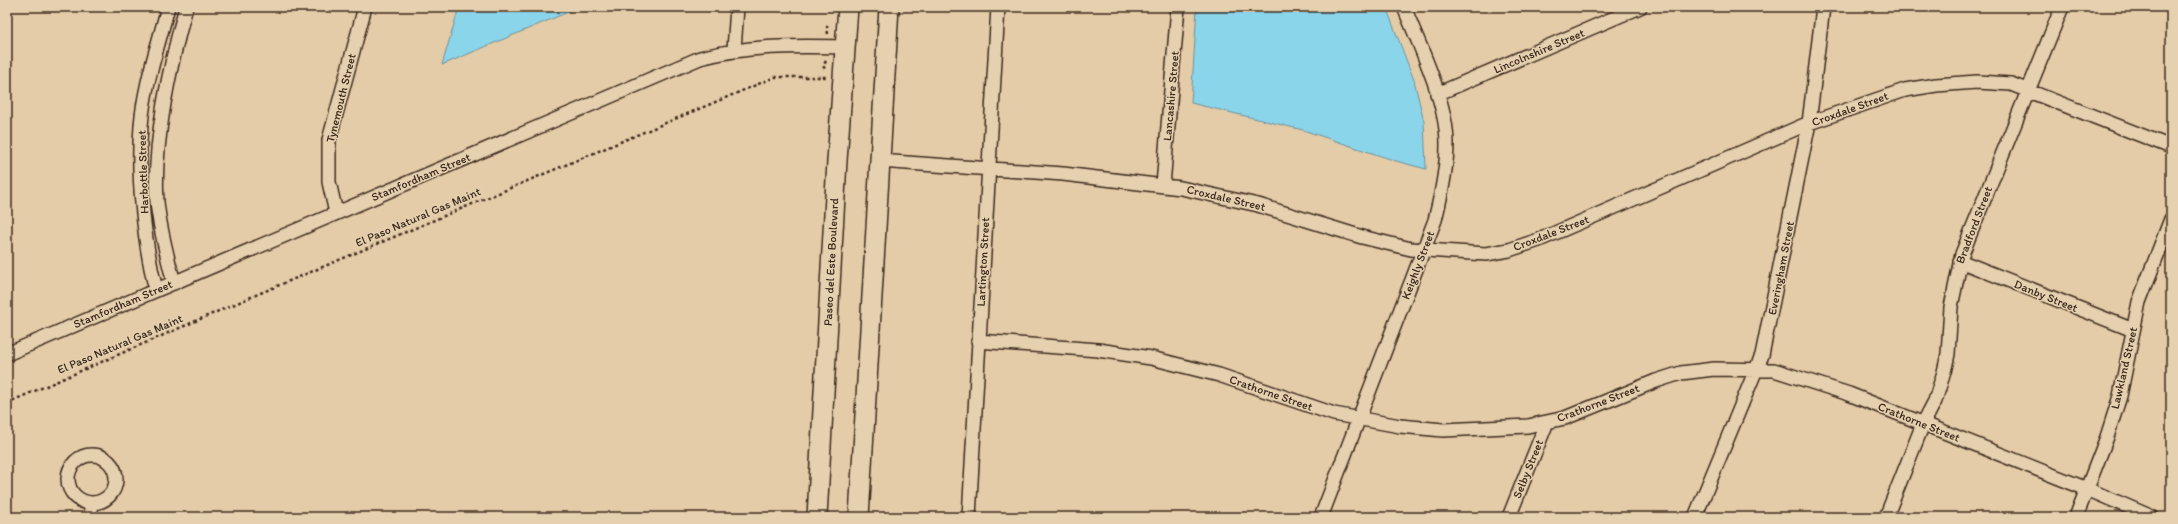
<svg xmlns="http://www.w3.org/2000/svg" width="2178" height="524" font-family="Itim,sans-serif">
  <rect width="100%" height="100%" fill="#e5cca8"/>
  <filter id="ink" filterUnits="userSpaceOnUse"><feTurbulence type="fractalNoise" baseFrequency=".025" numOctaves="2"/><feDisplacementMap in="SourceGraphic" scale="8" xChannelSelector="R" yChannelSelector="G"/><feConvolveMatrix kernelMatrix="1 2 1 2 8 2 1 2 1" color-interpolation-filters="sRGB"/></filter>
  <g filter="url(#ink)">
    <path fill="#8bd5eb" stroke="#6b9199" d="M459,7H580L442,65Z
      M1197,7H1386L1414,80L1424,122L1426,169L1396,161L1303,130L1191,103Z"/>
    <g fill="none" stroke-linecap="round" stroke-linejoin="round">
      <g stroke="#3b2a1e" stroke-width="16">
        <path id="street" d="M734,50L737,7
          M1437,94L1640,7
          M879,161L1063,174L1181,188L1258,205L1362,237L1411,249L1486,254L1509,250L1539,240L1809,123L1905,90L1936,85L1977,82L2011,84L2171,147
          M1163,185L1178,7
          M336,213L329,182V140L365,7
          M1960,261L2133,330
          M174,283C167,256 160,230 157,202C153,142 170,65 186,7
          M156,290C144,244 137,174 141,126C144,86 158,46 168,7
          M978,341L1098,350L1151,358L1219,375L1334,414L1400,426L1443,430L1528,426L1565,418L1656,381L1681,373L1714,369L1774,370L1849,394L2087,489L2152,517
          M7,354L700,58C748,45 796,46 845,47
          M68 479a24 24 0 1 1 48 0a24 24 0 1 1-48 0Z
          M90,517L92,503
          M969,517L998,7
          M1321,517L1435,220C1441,196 1447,169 1447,144C1447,102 1420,47 1404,7
          M1509,517L1547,422
          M1695,517L1762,355L1809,123L1823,7
          M1886,517L1923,424L1935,401L1944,372L1948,354L1951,307L1962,254L2062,7
          M2076,517L2107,437L2120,396L2139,302L2171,219"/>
      </g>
      <g stroke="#3b2a1e" stroke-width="22">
        <path id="secondary" d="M817,517L837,161L848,7
          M859,517L889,7"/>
      </g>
      <path stroke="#3b2a1e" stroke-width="2.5" stroke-dasharray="3 3" stroke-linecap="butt" d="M828,34L827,27L830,24
        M826,61L823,66L826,70
        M7,403L251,297L775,77H826"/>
      <use href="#street" stroke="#e5d0af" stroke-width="13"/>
      <use href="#secondary" stroke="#e5d0af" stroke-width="19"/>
    </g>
  </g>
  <g text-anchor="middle" stroke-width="3" stroke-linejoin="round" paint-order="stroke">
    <g font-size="12" fill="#3b2a1e" stroke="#e5d0af">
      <text transform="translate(1539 51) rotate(-23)" y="4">Lincolnshire Street</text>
      <text transform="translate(1171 96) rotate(-85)" y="4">Lancashire Street</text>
      <text transform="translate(341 98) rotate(-76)" y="4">Tynemouth Street</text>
      <text transform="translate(1850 109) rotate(-20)" y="4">Croxdale Street</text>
      <text transform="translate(143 172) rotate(-92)" y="4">Harbottle Street</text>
      <text transform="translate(421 177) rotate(-23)" y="4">Stamfordham Street</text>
      <text transform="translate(1226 198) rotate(13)" y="4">Croxdale Street</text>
      <text transform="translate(418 217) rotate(-23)" y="4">El Paso Natural Gas Maint</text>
      <text transform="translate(1974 225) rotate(-69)" y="4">Bradford Street</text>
      <text transform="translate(1551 233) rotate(-21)" y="4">Croxdale Street</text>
      <text transform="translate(831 262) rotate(-87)" y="4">Paseo del Este Boulevard</text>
      <text transform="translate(983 262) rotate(-87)" y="4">Lartington Street</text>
      <text transform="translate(1418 265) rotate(-69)" y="4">Keighly Street</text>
      <text transform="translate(1781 268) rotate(-79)" y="4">Everingham Street</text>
      <text transform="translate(2046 296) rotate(22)" y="4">Danby Street</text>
      <text transform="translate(123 304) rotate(-23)" y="4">Stamfordham Street</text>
      <text transform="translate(120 344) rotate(-23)" y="4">El Paso Natural Gas Maint</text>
      <text transform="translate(2124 368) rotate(-77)" y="4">Lawkland Street</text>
      <text transform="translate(1271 393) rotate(19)" y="4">Crathorne Street</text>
      <text transform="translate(1598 403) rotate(-21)" y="4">Crathorne Street</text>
      <text transform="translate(1919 422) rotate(22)" y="4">Crathorne Street</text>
      <text transform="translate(1528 469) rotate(-68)" y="4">Selby Street</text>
    </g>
  </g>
  <rect width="2178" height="524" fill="none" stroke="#e5d0af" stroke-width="24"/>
  <rect x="12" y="12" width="2154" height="500" fill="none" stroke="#3b2a1e" stroke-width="1.5" filter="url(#ink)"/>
</svg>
